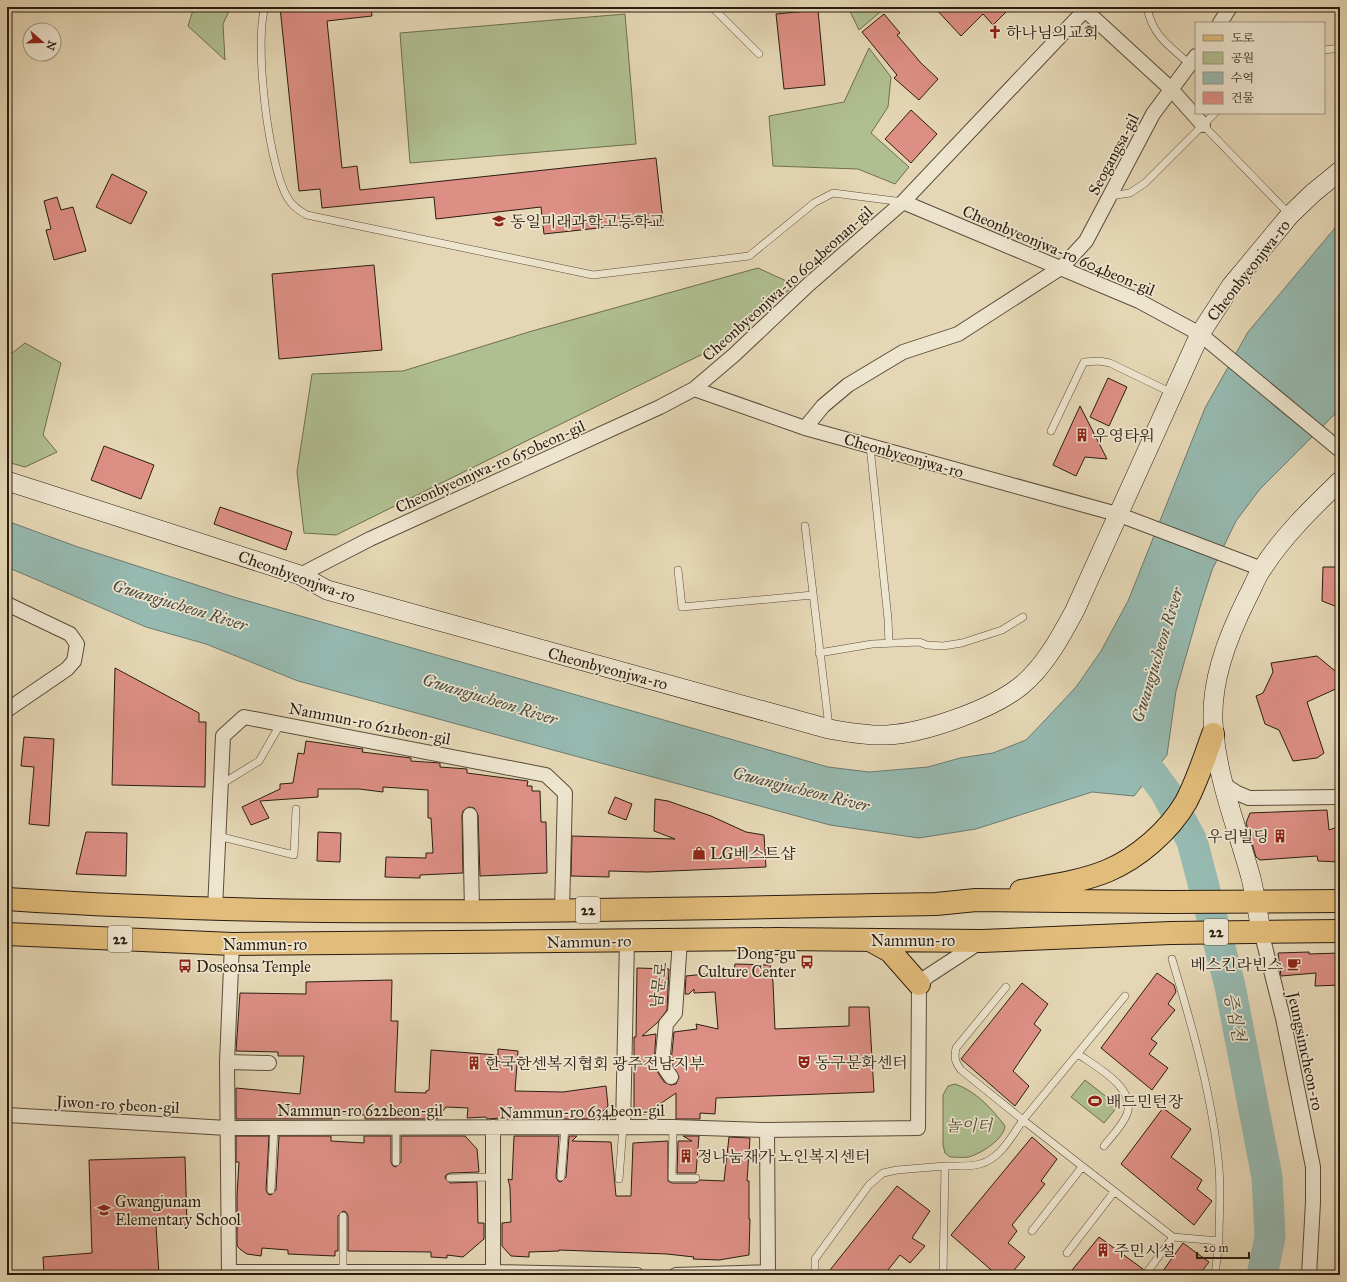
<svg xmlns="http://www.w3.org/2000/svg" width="1347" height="1282" font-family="'IM FELL Great Primer','Noto Serif KR',serif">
  <rect width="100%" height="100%" fill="#e5d7b5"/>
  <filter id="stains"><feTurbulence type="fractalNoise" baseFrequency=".005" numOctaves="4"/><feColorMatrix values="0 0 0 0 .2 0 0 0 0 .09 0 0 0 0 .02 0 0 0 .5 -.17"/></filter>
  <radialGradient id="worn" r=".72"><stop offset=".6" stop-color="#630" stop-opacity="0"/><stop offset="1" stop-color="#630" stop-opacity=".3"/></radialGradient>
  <path fill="#b0bf91" stroke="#6e6e50" d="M194,7H231L223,24L225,60L188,26Z
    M848,7H886L859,30Z
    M625,14L636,144L410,163L400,33Z
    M869,48L891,77L888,107L871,133L909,167L895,184L858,169L773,166L769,116L844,102Z
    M758,268L795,285L727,342L336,535L304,533L297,472L312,374L403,371L532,331Z
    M25,343L61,363L43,435L57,452L25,467L7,462V357Z
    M1085,1080L1118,1106L1104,1123L1071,1097Z
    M955,1084C976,1091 992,1109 1005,1126C1004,1139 982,1153 969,1157C963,1158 956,1157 950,1157L945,1153L943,1145V1095L948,1086Z"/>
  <path fill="#96b9b0" stroke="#6b7b70" d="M1340,222V409L1260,489L1236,521L1212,570L1200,607L1176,691L1167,755L1134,796L1092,792L976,829L919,838L830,825L298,681L206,644L146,627L7,567V521L78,547L234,597L828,767L869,772L928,767L960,758L993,753L1026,740L1047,718L1076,687L1101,651L1128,601L1205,408L1248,332Z"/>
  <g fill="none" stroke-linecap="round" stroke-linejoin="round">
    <path stroke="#96b9b0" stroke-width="31" d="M1136,737L1138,755L1165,791L1192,841L1230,986L1267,1177L1270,1237L1262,1275"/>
  </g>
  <path fill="#dd8f85" stroke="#2b1d10" d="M280,7H371L372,16L327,21L342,168L357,166L360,190L656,158L663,221L544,234L541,207L436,219L434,197L322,208L320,189L299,191Z
    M934,7H1011L993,25L983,14L961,36Z
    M818,10L825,85L784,89L776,14Z
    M884,14L900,33L897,35L921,63L938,79L919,100L894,78L897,75L862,32Z
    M911,110L937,134L911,163L885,139Z
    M112,174L147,192L131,224L96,207Z
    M57,197L61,210L73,207L86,251L54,260L46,230L51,229L44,201Z
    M374,265L382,350L279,359L272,274Z
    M1108,378L1127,387L1109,426L1090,417Z
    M1080,406L1107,459L1085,457L1076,476L1053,465Z
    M104,446L154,465L141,499L91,480Z
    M220,507L292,532L286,550L214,524Z
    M1323,567H1340V608L1322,601Z
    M1317,656L1340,675V687L1307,702L1324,753L1317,758L1293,761L1279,730L1265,724L1256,696L1263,693L1273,672L1271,663Z
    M115,668L199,713V722H206L205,787L112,785Z
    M24,737L54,739L49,826L29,824L34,767L21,766Z
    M306,741L363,749L362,752L411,758V761L440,763V767L467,769V773L528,781L527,786H532V791H540L541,822H546L547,873L480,876L478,815L474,808L469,807L463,811L462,815L463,873L420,875V878L385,877L386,857L426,858V853H433L431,818H428V790L383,787V792L359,789H318V797L260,801L269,818L251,825L242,807L280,789V784L293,783L298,753L304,754Z
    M615,797L632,804L626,820L608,813Z
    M655,799L668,801L711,816L746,832L764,835L766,867L647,872L609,871V877L571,876L572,836L675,839L654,831Z
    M1327,810L1329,830L1340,826V862L1318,861L1317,856L1260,860L1256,857L1246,823L1250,813Z
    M86,832L127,833L126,876L76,874Z
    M318,832L341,833L340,862L317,861Z
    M1309,952V954L1340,953V985L1315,986L1316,973L1281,976L1278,953Z
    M735,964L770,965L773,982L775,1029L849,1026V1007H869L874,1092L716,1098L715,1114L700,1113V1119H676V1093L644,1115L634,1109V1037H636L637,968L669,969L667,1010L658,1022L642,1036L656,1034L654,1063L655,1068L664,1082L671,1085L676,1084L679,1077L671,1062L674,1032L697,1029L696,1024L718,1029L715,992L694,993V989L689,994H685L686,976L734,971Z
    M1157,973L1174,985L1176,992L1168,1004L1175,1010L1151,1039L1157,1043L1149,1054L1168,1068L1152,1090L1101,1048Z
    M392,980L391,1021H398L395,1092L426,1093V1091L429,1090L431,1050L498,1055V1049L518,1051L515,1091L563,1092L606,1086L608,1106L595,1119H514V1117L487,1119L486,1117L467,1118L468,1108L446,1107L437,1119H365V1115L332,1113V1119H236V1088L300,1094L304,1056H278V1052L236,1051L240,993L306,994V982Z
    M1022,983L1048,1004L1034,1024L1041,1030L1013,1071L1029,1086L1015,1106L961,1059Z
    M1163,1108L1191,1129L1171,1157L1202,1180L1197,1189L1212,1201L1194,1225L1121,1164Z
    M236,1136H269L266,1190L268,1194L271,1195L276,1190L279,1136H331V1141L364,1143V1136H391V1162L393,1166L396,1167L401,1162V1136H465L477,1149L479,1172L450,1173L446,1175L445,1178L450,1183L477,1182L478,1223H484V1239L463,1257L447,1255V1258L431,1257V1252L348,1251V1216L346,1212L343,1211L338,1216V1251H335V1256L288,1254V1250L262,1248L261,1256L247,1254L241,1250L237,1246V1196L239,1162H236Z
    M514,1136H559L556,1177L558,1181L561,1182L566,1177L569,1136H577L572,1141L611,1142L616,1196H631L633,1143L668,1141V1181L672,1183H696L700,1180L724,1181L729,1137L750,1138L747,1181H749V1219H750L749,1255L719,1260L693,1259L694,1257L667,1254L559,1250V1251L529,1252V1257L511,1256L502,1246V1223L511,1222L510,1187L508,1179L512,1180Z
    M683,1136H699L696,1173H677L678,1141H692Z
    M1032,1137L1057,1159L1041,1181L1045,1184L1012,1225L1017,1231L1008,1243L1025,1257L1010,1275H997L951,1235Z
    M185,1157L187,1225L156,1226L159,1275H44L43,1257L92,1253L89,1160Z
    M897,1186L930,1211L912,1238L925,1246L910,1263L900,1255L884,1275H826Z
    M1099,1237L1143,1269L1140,1275H1068Z
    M1183,1243L1209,1262L1199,1275H1160Z"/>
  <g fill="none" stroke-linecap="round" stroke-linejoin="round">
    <g stroke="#5a4c39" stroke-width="8">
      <path id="lane" d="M265,7C254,42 268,169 289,200C293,207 300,211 307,215L593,275L749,256L814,203L833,193L903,202
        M712,7L759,54
        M1147,7C1152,35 1169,46 1190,64
        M1324,50L1340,48
        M1203,125L1289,214
        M1110,196L1130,193L1145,183L1215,113
        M1051,431L1084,362L1099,361L1110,363L1172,393
        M870,446L888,619L889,643
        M805,526L829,727
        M678,570L682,607L813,595
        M819,653L872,644L919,642L927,645L943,646L962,643L1002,630L1023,617
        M220,785L259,761L281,723
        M218,836L294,855L296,809
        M1172,959C1192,1026 1213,1098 1219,1168C1221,1192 1219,1217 1219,1241
        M1006,987L956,1048C954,1058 955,1062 961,1070L1023,1120L1125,996
        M1078,1054C1095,1066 1137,1088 1127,1114C1123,1125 1111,1137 1104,1146
        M673,1127L672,1178H696
        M396,1162V1127
        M945,1166C956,1166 969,1167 980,1164C1000,1159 1012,1136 1023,1120L1173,1237
        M561,1177L565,1127
        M450,1178L493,1177
        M619,1179L623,1127
        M271,1190L274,1128
        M1032,1231L1082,1167
        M1067,1253L1114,1192
        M343,1272V1216
        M815,1275V1259L869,1185L883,1173L897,1170L945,1166L943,1275
        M1145,1275L1173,1237L1219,1241L1215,1275"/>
    </g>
    <g stroke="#5a4c39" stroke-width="16">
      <path id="street" d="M1085,10L1171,89L1203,125
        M1220,23L1230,7
        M903,202L1139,301L1200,334L1340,450
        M694,389L805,428L1117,514L1262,569
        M805,428L823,406L848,385L903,352L958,334L1062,267L1086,241L1153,114L1196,56
        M300,575L370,539L660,407L694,389L734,355L808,285L903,202L1085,10L1082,7
        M7,604L70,634L77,644L74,661L67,669L7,710
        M1223,784L1237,793L1249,798L1340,797
        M470,815L472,911
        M215,909L223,736L244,717L546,775L565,793L562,910
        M1261,931L1283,1018L1313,1167V1202L1309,1275
        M227,1062L269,1063
        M671,1077L662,1064L666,1024L675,1013L680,940
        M7,1115L227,1128L673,1127L767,1130L918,1128L919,984L928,976L980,942
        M623,1127L627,941
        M767,1130L768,1275
        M229,1272H493L637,1275
        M229,1275L227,1062L232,944
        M493,1275V1127
        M676,1275L768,1272"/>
    </g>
    <g stroke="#2b1d10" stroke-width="20">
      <path id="secondary" d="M7,481L300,575L327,590L829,729C848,732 867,736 887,735C925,733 993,709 1022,685C1045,666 1061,636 1075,610L1200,334L1231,286L1290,215L1313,193L1340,171
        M1261,931C1258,913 1255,895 1251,878C1238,830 1219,784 1214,734C1208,686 1227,638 1248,596C1253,587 1256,577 1262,569C1283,536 1312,508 1340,481"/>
    </g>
    <g stroke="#2b1d10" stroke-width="24">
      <path id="primary" d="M1021,891C1049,886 1080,882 1107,871C1138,858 1169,831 1186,802C1197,781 1205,757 1213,734
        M7,899C316,920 626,909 936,904L976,900L1169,902L1340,901
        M7,934L232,944L777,939L982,941L1171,933L1340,931
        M870,940L890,951L919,984"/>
    </g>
    <use href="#lane" stroke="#eee5cf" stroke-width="7"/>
    <use href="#street" stroke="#eee5cf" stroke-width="14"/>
    <use href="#secondary" stroke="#eee5cf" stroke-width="19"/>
    <use href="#primary" stroke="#e2bc7a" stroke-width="22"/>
  </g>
  <defs>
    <g id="church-bare" transform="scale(1.08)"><path d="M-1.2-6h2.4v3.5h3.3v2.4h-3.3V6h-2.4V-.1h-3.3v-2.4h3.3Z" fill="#8f2418" stroke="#eee5cf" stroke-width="2.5" paint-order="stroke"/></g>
    <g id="school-bare" transform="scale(1.08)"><path d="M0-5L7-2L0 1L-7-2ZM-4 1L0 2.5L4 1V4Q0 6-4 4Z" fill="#8f2418" stroke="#eee5cf" stroke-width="2.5" paint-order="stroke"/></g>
    <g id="building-bare" transform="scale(1.08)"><path d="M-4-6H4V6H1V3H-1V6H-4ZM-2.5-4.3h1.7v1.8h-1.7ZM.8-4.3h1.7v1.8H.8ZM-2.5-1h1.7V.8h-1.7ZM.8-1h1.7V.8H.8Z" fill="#8f2418" stroke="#eee5cf" stroke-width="2.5" paint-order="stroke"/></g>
    <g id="shop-bare" transform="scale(1.08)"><path d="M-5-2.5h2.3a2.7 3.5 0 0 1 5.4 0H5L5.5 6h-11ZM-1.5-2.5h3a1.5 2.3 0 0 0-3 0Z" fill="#8f2418" stroke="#eee5cf" stroke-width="2.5" paint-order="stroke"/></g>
    <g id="bus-bare" transform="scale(1.08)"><path d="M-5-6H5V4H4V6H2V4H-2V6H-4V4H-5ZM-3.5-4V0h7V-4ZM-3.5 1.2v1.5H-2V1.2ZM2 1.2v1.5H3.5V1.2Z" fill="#8f2418" stroke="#eee5cf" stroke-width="2.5" paint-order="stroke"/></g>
    <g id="cafe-bare" transform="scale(1.08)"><path d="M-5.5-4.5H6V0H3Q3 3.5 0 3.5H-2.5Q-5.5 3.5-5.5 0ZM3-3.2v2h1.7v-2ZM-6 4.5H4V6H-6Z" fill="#8f2418" stroke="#eee5cf" stroke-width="2.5" paint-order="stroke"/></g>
    <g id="theatre-bare" transform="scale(1.08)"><path d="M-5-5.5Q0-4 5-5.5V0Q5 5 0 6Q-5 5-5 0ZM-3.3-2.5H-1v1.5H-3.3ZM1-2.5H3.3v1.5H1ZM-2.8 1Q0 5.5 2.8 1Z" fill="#8f2418" stroke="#eee5cf" stroke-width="2.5" paint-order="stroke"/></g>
    <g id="stadium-bare" transform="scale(1.08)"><path d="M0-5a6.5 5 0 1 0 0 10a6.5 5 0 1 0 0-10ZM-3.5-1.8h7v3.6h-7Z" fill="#8f2418" stroke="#eee5cf" stroke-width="2.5" paint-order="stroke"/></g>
  </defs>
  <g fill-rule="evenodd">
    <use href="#church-bare" x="995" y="32"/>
    <use href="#school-bare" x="499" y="221"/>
    <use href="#building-bare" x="1082" y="435"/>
    <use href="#building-bare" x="1280" y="836"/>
    <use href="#shop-bare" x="699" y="853"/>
    <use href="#bus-bare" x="807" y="962"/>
    <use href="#cafe-bare" x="1294" y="964"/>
    <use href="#bus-bare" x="185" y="966"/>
    <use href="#theatre-bare" x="804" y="1062"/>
    <use href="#building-bare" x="474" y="1063"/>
    <use href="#stadium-bare" x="1095" y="1101"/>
    <use href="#building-bare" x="686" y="1156"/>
    <use href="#school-bare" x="104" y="1210"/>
    <use href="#building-bare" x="1103" y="1250"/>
  </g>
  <g text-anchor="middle" stroke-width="3.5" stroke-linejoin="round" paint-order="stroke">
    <g fill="#eee5cf" stroke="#665949" stroke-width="1">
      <rect x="576" y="897" width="24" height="26" rx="3"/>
      <rect x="1204" y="919" width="24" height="26" rx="3"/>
      <rect x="108" y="926" width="24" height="26" rx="3"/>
    </g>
    <g font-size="15" font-weight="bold" fill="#2b1d10">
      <text x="588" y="915">22</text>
      <text x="1216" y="937">22</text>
      <text x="120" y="944">22</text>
    </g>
    <g font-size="16" fill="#2b1d10" stroke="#eee5cf" text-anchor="start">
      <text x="1006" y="38">하나님의교회</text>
      <text x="510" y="227">동일미래과학고등학교</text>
      <text x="1093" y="441">우영타워</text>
      <text x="1269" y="842" text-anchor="end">우리빌딩</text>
      <text x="710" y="859">LG베스트샵</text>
      <text x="796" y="959" text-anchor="end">Dong-gu<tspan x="796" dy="18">Culture Center</tspan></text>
      <text x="1283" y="970" text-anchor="end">베스킨라빈스</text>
      <text x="196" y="972">Doseonsa Temple</text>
      <text x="815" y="1068">동구문화센터</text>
      <text x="485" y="1069">한국한센복지협회 광주전남지부</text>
      <text x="1106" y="1107">배드민턴장</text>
      <text x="697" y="1162">정나눔재가 노인복지센터</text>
      <text x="115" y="1207">Gwangjunam<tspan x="115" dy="18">Elementary School</tspan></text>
      <text x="1114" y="1256">주민시설</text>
    </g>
    <g font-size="16" fill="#2b1d10" stroke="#eee5cf">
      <text transform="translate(1113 154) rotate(-62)" y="6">Seogangsa-gil</text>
      <text transform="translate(1059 250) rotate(23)" y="6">Cheonbyeonjwa-ro 604beon-gil</text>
      <text transform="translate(1248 270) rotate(-52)" y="6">Cheonbyeonjwa-ro</text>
      <text transform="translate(787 283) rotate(-42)" y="6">Cheonbyeonjwa-ro 604beonan-gil</text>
      <text transform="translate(904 455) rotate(16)" y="6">Cheonbyeonjwa-ro</text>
      <text transform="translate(490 466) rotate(-24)" y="6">Cheonbyeonjwa-ro 650beon-gil</text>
      <text transform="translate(297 576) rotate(20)" y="6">Cheonbyeonjwa-ro</text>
      <text transform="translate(608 668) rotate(15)" y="6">Cheonbyeonjwa-ro</text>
      <text transform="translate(370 723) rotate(11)" y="6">Nammun-ro 621beon-gil</text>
      <text x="913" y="946">Nammun-ro</text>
      <text transform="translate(589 941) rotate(-1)" y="6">Nammun-ro</text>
      <text x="265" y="950">Nammun-ro</text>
      <text transform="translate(658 985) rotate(-83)" y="6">남문로</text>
      <text transform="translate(1306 1051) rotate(78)" y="6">Jeungsimcheon-ro</text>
      <text transform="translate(118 1104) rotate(3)" y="6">Jiwon-ro 5beon-gil</text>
      <text x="360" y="1116">Nammun-ro 622beon-gil</text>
      <text transform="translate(582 1111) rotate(-1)" y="6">Nammun-ro 634beon-gil</text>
    </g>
    <g font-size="16" font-style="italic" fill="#534e37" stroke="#eee5cf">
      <text x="969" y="1131">놀이터</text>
    </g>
    <g font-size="17" font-style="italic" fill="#4b4c40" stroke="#eee5cf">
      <text transform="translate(180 605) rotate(17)" y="6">Gwangjucheon River</text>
      <text transform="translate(1157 655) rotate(-73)" y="6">Gwangjucheon River</text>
      <text transform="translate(490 699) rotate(17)" y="6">Gwangjucheon River</text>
      <text transform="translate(801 789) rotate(14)" y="6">Gwangjucheon River</text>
      <text transform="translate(1235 1017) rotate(79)" y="6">증심천</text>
    </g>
  </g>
  <rect width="1347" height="1282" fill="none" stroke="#e5d7b5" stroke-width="24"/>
  <rect x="8" y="8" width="1331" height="1266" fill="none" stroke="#2b1d10" stroke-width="2"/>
  <rect x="12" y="12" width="1323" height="1258" fill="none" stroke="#2b1d10"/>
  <rect x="1195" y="22" width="130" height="92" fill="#eee5cf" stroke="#a09583"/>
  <rect x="1203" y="35" width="20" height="6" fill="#e2bc7a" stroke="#a09583"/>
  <text x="1231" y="42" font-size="12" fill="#2b1d10">도로</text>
  <rect x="1203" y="52" width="20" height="12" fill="#b0bf91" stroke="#a09583"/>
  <text x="1231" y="62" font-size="12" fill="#2b1d10">공원</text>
  <rect x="1203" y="72" width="20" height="12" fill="#96b9b0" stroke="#a09583"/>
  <text x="1231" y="82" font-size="12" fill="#2b1d10">수역</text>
  <rect x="1203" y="92" width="20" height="12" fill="#dd8f85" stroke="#a09583"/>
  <text x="1231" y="102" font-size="12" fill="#2b1d10">건물</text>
  <g transform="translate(42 42) rotate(110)"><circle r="19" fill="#eee5cf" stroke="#a09583"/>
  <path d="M0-3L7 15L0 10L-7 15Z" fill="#8f2418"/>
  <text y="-6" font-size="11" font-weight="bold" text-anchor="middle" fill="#2b1d10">N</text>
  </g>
  <path d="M1197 1252v6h52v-6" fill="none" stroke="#2b1d10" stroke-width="2"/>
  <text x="1203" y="1252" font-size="12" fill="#2b1d10" stroke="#eee5cf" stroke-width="3" paint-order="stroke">20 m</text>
  <rect width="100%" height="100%" filter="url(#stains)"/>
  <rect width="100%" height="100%" fill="url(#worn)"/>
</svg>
